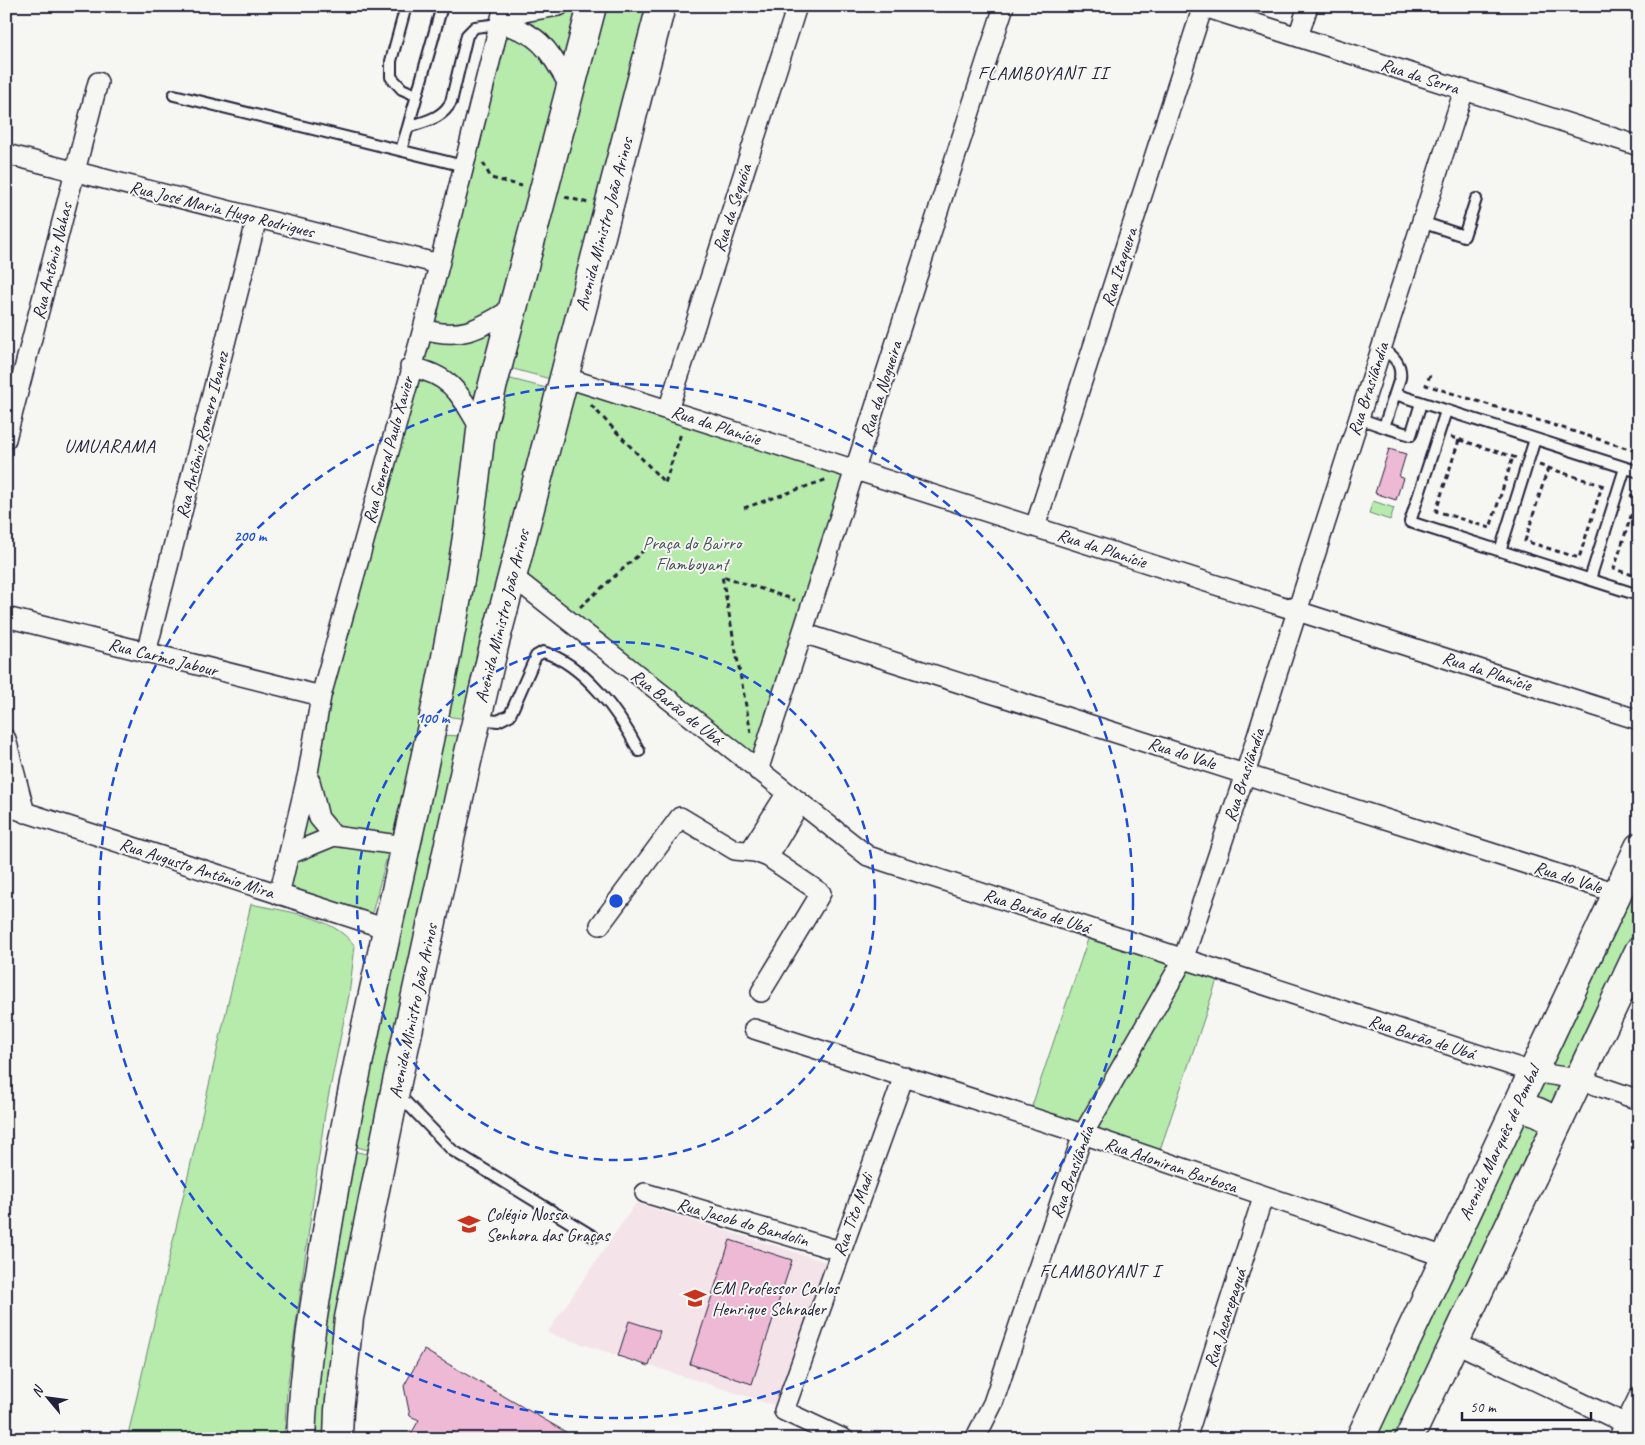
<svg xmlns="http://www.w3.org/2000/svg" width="1645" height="1445" font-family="Caveat,sans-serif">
  <rect width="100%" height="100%" fill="#f6f6f2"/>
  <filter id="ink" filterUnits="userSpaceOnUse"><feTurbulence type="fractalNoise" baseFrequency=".02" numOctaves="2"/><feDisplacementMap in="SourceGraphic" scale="10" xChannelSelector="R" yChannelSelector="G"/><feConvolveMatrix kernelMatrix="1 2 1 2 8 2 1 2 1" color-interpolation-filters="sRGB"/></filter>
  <g filter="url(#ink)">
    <path fill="#f4e4e9" d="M636,1203L830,1263L783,1408L547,1333Z"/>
    <path fill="#b6ebac" stroke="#6c8674" d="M511,6H587L394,830L371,917L288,886L330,691L480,146Z
      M604,6H650L554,380L506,367Z
      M499,376L558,391L467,719L437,715Z
      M564,377L855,470L758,771L512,577Z
      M1373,501L1394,508L1390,520L1369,513Z
      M435,735L465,736L376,1152L346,1144Z
      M1639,878V931L1400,1439H1375Z
      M251,904C287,912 331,915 355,946L349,995L325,1113L287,1389L284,1439H127Z
      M1088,939L1217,980L1158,1156L1029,1115Z
      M344,1149L375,1156L334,1439H303Z"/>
    <path fill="#eeb9d5" stroke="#22223b" d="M1389,449L1406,454L1399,477L1403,478L1396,500L1375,493Z
      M730,1240L792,1260L752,1384L690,1364Z
      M629,1321L660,1331L649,1366L618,1356Z
      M424,1350L578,1439H421L411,1434L419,1420L410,1416L404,1386Z"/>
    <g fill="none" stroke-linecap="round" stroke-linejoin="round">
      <g stroke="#22223b" stroke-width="14">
        <path id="service" d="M406,6L391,61V77L402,89L416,95
          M174,95L464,166
          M408,127L442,6
          M401,150L408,127C425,121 442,119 451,102L467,35L475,27L499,24
          M1421,222L1464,236L1476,199
          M1395,394L1639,472
          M1446,411L1410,522L1632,593
          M1358,418L1384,427L1400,378C1402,364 1393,354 1380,349
          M1384,427L1411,435L1421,403
          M1500,551L1535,439
          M1590,579L1625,468
          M477,719L498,721L510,715L536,656L543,652C584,664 620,714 639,751
          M398,1094L452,1150L594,1237"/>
      </g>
      <g stroke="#22223b" stroke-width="22">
        <path id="minor" d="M506,6L524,12L559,6
          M1201,6L1639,146
          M499,24C542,32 550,53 570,87
          M1298,37L1308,6
          M6,154L439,264
          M423,329C464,341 481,327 515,307
          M410,367C453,375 461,396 481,430
          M564,377L1639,720
          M668,410L797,6
          M6,439L98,82
          M1035,527L1203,6
          M512,576L868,856L1532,1072L1578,1079L1639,1100
          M6,617L321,696
          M803,633L1617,893
          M146,653L257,218
          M6,739L25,813
          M758,771L1004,6
          M310,781L319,818L334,836
          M6,806L387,929
          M750,851L786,794
          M290,854L334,836L405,846
          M279,895L308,773L321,696L423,329L504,6
          M600,925L680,817L735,850L755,852L768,857
          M761,992L821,893L768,857L800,803
          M754,1029L1083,1134L1445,1257
          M645,1193L840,1251
          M1454,1342L1639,1430
          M844,1439L784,1411L904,1076
          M975,1439L993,1403L1083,1134L1183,960L1245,774L1464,90
          M1186,1439L1263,1197
          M1618,1439L1639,1396"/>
      </g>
      <g stroke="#22223b" stroke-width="31">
        <path id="secondary" d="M1516,1107C1534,1109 1543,1113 1557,1124
          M1360,1439L1639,847
          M1409,1439L1639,951"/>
      </g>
      <g stroke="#22223b" stroke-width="31">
        <path id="primary" d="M301,1439C304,1353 321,1268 335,1184C379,932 454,685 481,430L592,6
          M338,1439L339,1410L349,1318L395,1091L467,761L494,646L661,6"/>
      </g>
      <path stroke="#22223b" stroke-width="3" stroke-dasharray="5 4" stroke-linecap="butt" d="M483,163L491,178L522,186
        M565,197L588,203
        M1430,375L1426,385L1639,452
        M591,405L665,483L681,433
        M1451,437L1517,458
        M1459,440L1436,511L1490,528L1513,457
        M1539,465L1607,487
        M1548,468L1525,541L1579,558L1602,486
        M1630,495L1639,498
        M1637,497L1614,569L1639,577
        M744,508L828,479
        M580,607L643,551
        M751,733L722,576L795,600"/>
      <use href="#service" stroke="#f6f6f2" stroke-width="10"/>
      <use href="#minor" stroke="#f6f6f2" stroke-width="19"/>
      <use href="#secondary" stroke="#f6f6f2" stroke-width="28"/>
      <use href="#primary" stroke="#f6f6f2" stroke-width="28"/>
    </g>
  </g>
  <g fill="none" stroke="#1d4ed8" stroke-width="2.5" stroke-dasharray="9 6">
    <circle cx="616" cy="901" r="259"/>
    <circle cx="616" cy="901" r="517"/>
  </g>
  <defs>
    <g id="school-bare" transform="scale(1.725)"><path d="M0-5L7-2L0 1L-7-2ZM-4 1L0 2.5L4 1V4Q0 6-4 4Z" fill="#c8321e" stroke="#f6f6f2" stroke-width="2.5" paint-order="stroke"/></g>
  </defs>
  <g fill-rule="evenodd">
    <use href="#school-bare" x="469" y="1224"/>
    <use href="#school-bare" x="695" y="1298"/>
  </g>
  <g text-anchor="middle" stroke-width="4" stroke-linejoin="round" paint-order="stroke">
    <g font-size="18" fill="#22223b" stroke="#f6f6f2">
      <text transform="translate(1420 76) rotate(18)" y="6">Rua da Serra</text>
      <text transform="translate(732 208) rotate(-72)" y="6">Rua da Sequóia</text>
      <text transform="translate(222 209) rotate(14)" y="6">Rua José Maria Hugo Rodrigues</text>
      <text transform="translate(604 224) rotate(-75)" y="6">Avenida Ministro João Arinos</text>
      <text transform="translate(52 261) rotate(-76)" y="6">Rua Antônio Nahas</text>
      <text transform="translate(1119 267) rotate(-72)" y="6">Rua Itaquera</text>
      <text transform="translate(881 389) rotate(-72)" y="6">Rua da Nogueira</text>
      <text transform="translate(1368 389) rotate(-72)" y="6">Rua Brasilândia</text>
      <text transform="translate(716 425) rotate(18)" y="6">Rua da Planície</text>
      <text transform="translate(202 435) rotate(-76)" y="6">Rua Antônio Romero Ibanez</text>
      <text transform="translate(388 450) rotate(-75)" y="6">Rua General Paulo Xavier</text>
      <text transform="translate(1102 548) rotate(18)" y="6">Rua da Planície</text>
      <text transform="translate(502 616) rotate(-76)" y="6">Avenida Ministro João Arinos</text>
      <text transform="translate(163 657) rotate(14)" y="6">Rua Carmo Jabour</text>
      <text transform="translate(1487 671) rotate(18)" y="6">Rua da Planície</text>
      <text transform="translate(677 707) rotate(38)" y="6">Rua Barão de Ubá</text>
      <text transform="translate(1182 753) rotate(18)" y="6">Rua do Vale</text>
      <text transform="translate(1244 775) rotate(-72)" y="6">Rua Brasilândia</text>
      <text transform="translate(197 868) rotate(18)" y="6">Rua Augusto Antônio Mira</text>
      <text transform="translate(1568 877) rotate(18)" y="6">Rua do Vale</text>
      <text transform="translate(1037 911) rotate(18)" y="6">Rua Barão de Ubá</text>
      <text transform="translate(413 1011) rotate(-78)" y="6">Avenida Ministro João Arinos</text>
      <text transform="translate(1422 1037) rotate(18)" y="6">Rua Barão de Ubá</text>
      <text transform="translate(1499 1143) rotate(-65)" y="6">Avenida Marquês de Pombal</text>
      <text transform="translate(1171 1165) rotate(19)" y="6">Rua Adoniran Barbosa</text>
      <text transform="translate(1072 1172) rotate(-70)" y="6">Rua Brasilândia</text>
      <text transform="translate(853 1215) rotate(-70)" y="6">Rua Tito Madi</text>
      <text transform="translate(743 1222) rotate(16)" y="6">Rua Jacob do Bandolin</text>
      <text transform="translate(1225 1318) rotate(-72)" y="6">Rua Jacarepaguá</text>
    </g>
    <g font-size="18" fill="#475457" stroke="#f6f6f2">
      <text x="692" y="549">Praça do Bairro<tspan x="692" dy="21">Flamboyant</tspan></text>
    </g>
    <g font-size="18" fill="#22223b" stroke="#f6f6f2" text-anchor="start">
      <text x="486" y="1220">Colégio Nossa<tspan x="486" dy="21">Senhora das Graças</tspan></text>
      <text x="712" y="1294">EM Professor Carlos<tspan x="712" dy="21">Henrique Schrader</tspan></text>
    </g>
    <g font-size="19" letter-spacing="1" fill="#22223b" stroke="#f6f6f2">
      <text x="1043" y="79">FLAMBOYANT II</text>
      <text x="110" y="452">UMUARAMA</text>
      <text x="1100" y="1277">FLAMBOYANT I</text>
    </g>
  </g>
  <circle cx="616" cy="901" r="8" fill="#1d4ed8" stroke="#f6f6f2" stroke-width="2.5"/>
  <g font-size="15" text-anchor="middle" font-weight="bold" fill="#1d4ed8" stroke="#f6f6f2" stroke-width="4" stroke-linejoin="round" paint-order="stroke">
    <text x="250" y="541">200 m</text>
    <text x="433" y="723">100 m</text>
  </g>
  <rect width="1645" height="1445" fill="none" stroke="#f6f6f2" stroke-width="25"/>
  <rect x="12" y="12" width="1620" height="1420" fill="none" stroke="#22223b" stroke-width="2" filter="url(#ink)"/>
  <g transform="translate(48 1398) rotate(299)" stroke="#f6f6f2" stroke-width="4" paint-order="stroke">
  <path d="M0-4L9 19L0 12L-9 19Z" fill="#22223b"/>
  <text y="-8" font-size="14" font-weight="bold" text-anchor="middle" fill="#22223b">N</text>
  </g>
  <path d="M1462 1412v8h129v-8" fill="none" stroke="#22223b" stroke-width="2.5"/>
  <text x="1470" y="1412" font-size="15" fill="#22223b" stroke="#f6f6f2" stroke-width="4" paint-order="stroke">50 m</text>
</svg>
